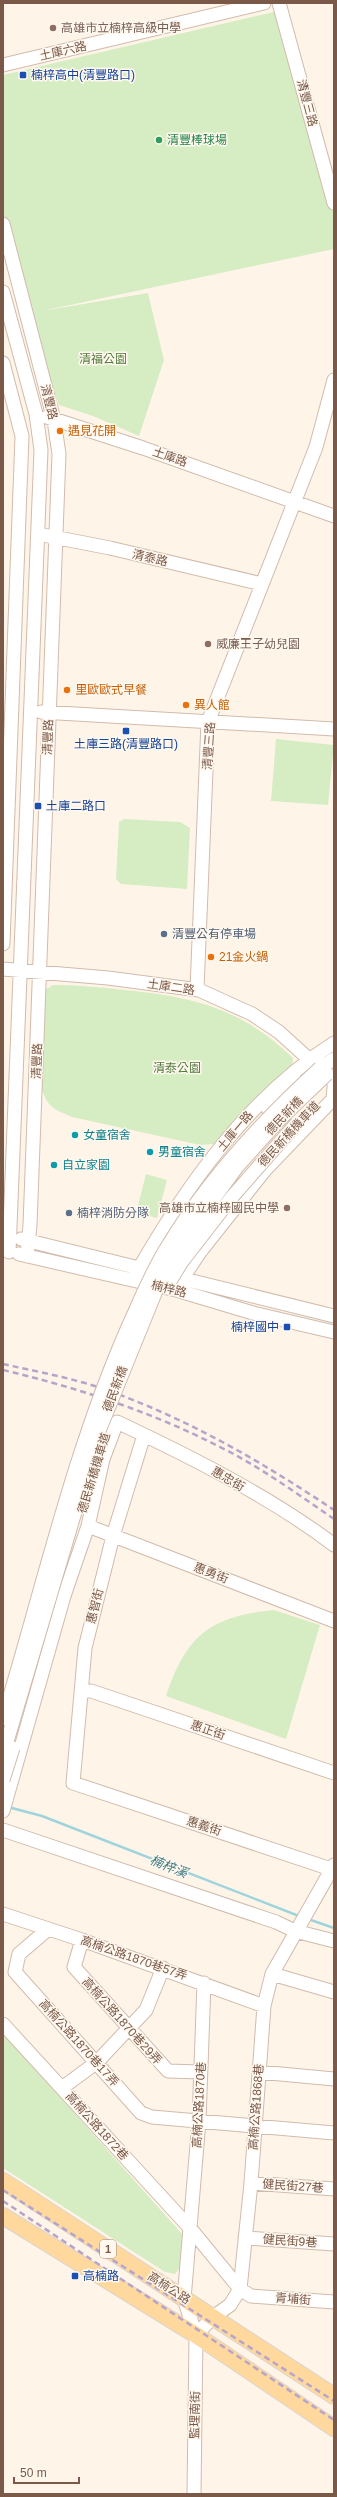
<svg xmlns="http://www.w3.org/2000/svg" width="337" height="2497" font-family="Arial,'Noto Sans TC',sans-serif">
  <rect width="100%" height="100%" fill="#fef5e8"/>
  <path fill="#d6edc4" d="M278,11L334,206V249L42,311L148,293L164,360L139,436L93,416L59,405L26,314L3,216V75Z
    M276,739L334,745L328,805L271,801Z
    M124,819L180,822L190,828L187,889L121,884L116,879L119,822Z
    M53,985C77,985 101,987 125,990C194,997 241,1008 293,1058L292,1066L215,1144L200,1145L72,1117C63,1113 52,1110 47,1101C31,1075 41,1022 43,991Z
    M146,1174L167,1180L157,1218L136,1213Z
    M274,1610L320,1625L286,1739L166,1696C186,1635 211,1616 274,1610Z
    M3,2033L183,2235L181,2266L175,2274L165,2272L3,2168Z"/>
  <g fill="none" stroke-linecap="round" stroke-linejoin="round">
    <path stroke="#9fd4dc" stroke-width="2.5" d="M8,1807L42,1816L299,1916
      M308,1919L334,1928"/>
    <g stroke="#d1bbac" stroke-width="15">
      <path id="minor" d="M279,3L334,203
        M3,65L264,3
        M3,224L54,420L59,454L30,1225L27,1256
        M3,292L36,414L41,450L9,1252
        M3,363L22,436L3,944
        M47,417L143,448L334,516
        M38,534L110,548L262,584
        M41,712L334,729
        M3,969L108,978L199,990L252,1014L279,1032L334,1082
        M197,989L208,722L316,447L334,380
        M320,1068L334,1059
        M268,1109L297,1081
        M21,1239L334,1316
        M19,1254L176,1290L253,1313L334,1332
        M136,1274C186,1186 248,1098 334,1043
        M178,1285L200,1252L265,1170L333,1099L334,1087
        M144,1435L113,1536L85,1648L73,1783L334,1870
        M88,1526L334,1621
        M82,1691H91L118,1700L334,1773
        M3,1811L64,1596L88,1526L103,1459L117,1422C189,1456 271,1497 334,1545
        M3,1830L276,1922L295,1931L334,1941
        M3,1914L82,1940L264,2006
        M47,1930L19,1954L15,1972L141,2113L152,2117L334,2133
        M82,1940L74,1967L168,2071L200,2072
        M272,1974L334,1992
        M3,2024L190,2228L240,2289L251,2296L334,2302
        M259,2072L334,2079
        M62,2088L97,2062L146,2010L163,1968
        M251,2183L334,2189
        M245,2238L334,2244
        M196,2335L213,2317L230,2305L240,2289L251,2183L264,2006L272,1974L334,1865
        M194,2494L196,2335L184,2299L199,2121L204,1983"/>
    </g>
    <g stroke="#dcd4d0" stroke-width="18">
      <path id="major" d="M3,2181L334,2396
        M3,2216L196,2335L334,2428"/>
    </g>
    <use href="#minor" stroke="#fff" stroke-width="13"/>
    <use href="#major" stroke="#ffd89d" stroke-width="16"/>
    <path stroke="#b7a4ca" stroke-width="2.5" stroke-dasharray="6 4" stroke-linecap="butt" d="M3,1364C34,1371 67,1377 98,1387C183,1416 259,1460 334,1510
      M3,1370C75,1387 152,1412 218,1446C259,1466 296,1493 334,1519
      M3,2190L334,2401
      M3,2201L334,2420"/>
    <g stroke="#d1bbac" stroke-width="15" stroke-linecap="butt">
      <path id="minor-bridge" d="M167,1286L181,1263L232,1197L297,1123
        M3,1719C43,1588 73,1452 128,1327C141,1299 152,1270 169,1244C209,1178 263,1120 320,1068
        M3,1755L99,1431L160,1281L178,1248L237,1167L279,1120L327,1074
        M3,1780L13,1748"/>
    </g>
    <use href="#minor-bridge" stroke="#fff" stroke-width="13"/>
  </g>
  <g fill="#8d6e63" stroke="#fff8ef" stroke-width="1.5">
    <circle cx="53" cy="28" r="4"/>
    <circle cx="208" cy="644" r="4"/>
    <circle cx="287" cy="1208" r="4"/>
  </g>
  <g fill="#1a4fb4" stroke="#fff8ef" stroke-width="1.5">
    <rect x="19" y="71" width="8" height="8" rx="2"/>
    <rect x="122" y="727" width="8" height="8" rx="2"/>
    <rect x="34" y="802" width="8" height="8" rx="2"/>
    <rect x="283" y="1323" width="8" height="8" rx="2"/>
    <rect x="71" y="2272" width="8" height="8" rx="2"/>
  </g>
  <circle fill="#2e9e5b" stroke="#fff8ef" stroke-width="1.5" cx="159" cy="140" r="4"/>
  <g fill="#e8710a" stroke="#fff8ef" stroke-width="1.5">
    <circle cx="60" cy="431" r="4"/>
    <circle cx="67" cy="690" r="4"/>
    <circle cx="186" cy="705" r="4"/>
    <circle cx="211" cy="957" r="4"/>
  </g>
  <g fill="#5c6f8a" stroke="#fff8ef" stroke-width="1.5">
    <circle cx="164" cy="934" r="4"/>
    <circle cx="69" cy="1213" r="4"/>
  </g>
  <g fill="#0f9aa8" stroke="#fff8ef" stroke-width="1.5">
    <circle cx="75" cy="1135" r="4"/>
    <circle cx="150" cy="1152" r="4"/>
    <circle cx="54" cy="1165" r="4"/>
  </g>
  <g text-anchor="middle" stroke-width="3" stroke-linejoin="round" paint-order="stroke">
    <rect fill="#fff8ef" stroke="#a2897b" stroke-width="1" x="100" y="2240" width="16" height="18" rx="3"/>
    <g font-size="11" font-weight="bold" fill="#7a5949">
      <text x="108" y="2253">1</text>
    </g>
    <g font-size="12" fill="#785e54" stroke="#fff8ef" text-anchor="start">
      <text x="61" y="32">高雄市立楠梓高級中學</text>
      <text x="216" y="648">威廉王子幼兒園</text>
      <text x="279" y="1212" text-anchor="end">高雄市立楠梓國民中學</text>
    </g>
    <g font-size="12" fill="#7a5949" stroke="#fff8ef">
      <text transform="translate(63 51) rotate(-13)" y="4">土庫六路</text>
      <text transform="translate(307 103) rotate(75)" y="4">清豐三路</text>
      <text transform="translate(49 402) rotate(76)" y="4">清豐路</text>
      <text transform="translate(170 457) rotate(19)" y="4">土庫路</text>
      <text transform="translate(150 558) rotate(13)" y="4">清泰路</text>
      <text transform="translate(48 737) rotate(-88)" y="4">清豐路</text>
      <text transform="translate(209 746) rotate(-86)" y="4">清豐三路</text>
      <text transform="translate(171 987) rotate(8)" y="4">土庫二路</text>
      <text transform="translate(37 1061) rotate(-88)" y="4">清豐路</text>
      <text transform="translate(284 1116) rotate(-46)" y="4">德民新橋</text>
      <text transform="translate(235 1131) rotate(-50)" y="4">土庫一路</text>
      <text transform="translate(289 1134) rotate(-47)" y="4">德民新橋機車道</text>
      <text transform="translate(169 1289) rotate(14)" y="4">楠梓路</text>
      <text transform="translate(115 1389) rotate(-69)" y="4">德民新橋</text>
      <text transform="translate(94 1473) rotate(-73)" y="4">德民新橋機車道</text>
      <text transform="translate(228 1479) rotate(30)" y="4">惠忠街</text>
      <text transform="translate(211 1573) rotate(21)" y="4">惠勇街</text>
      <text transform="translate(95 1606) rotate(-76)" y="4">惠智街</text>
      <text transform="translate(208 1730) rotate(19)" y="4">惠正街</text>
      <text transform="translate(204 1826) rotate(18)" y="4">惠義街</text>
      <text transform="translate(134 1958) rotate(19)" y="4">高楠公路1870巷57弄</text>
      <text transform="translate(122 2021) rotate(48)" y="4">高楠公路1870巷29弄</text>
      <text transform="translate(79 2043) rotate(48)" y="4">高楠公路1870巷17弄</text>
      <text transform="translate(199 2105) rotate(-87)" y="4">高楠公路1870巷</text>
      <text transform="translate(256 2107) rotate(-86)" y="4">高楠公路1868巷</text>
      <text transform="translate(97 2126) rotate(48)" y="4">高楠公路1872巷</text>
      <text transform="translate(293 2186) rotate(4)" y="4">健民街27巷</text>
      <text transform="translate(290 2241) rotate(4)" y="4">健民街9巷</text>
      <text transform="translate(169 2288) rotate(33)" y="4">高楠公路</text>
      <text transform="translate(293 2299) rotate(4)" y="4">青埔街</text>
      <text transform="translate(195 2415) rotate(-89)" y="4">監理南街</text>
    </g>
    <g font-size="12" fill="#164399" stroke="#fff8ef" text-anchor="start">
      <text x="31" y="79">楠梓高中(清豐路口)</text>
      <text x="126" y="748" text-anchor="middle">土庫三路(清豐路口)</text>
      <text x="46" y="810">土庫二路口</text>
      <text x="279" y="1331" text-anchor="end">楠梓國中</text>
      <text x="83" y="2280">高楠路</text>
    </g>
    <g font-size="12" fill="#27864d" stroke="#fff8ef" text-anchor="start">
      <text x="167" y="144">清豐棒球場</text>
    </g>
    <g font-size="12" fill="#527a3d" stroke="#fff8ef">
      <text x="103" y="363">清福公園</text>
      <text x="177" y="1072">清泰公園</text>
    </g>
    <g font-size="12" fill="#c56008" stroke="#fff8ef" text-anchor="start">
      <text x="68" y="435">遇見花開</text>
      <text x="75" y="694">里歐歐式早餐</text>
      <text x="194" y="709">異人館</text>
      <text x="219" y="961">21金火鍋</text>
    </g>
    <g font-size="12" fill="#4e5e75" stroke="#fff8ef" text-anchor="start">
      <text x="172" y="938">清豐公有停車場</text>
      <text x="77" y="1217">楠梓消防分隊</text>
    </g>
    <g font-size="12" fill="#0d838f" stroke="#fff8ef" text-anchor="start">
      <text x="83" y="1139">女童宿舍</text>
      <text x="158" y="1156">男童宿舍</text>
      <text x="62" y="1169">自立家園</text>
    </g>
    <g font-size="13" font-style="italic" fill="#3b7780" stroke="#fff8ef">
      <text transform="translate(169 1866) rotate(22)" y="5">楠梓溪</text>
    </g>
  </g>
  <rect width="337" height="2497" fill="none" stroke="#7a5949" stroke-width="8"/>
  <path d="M14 2477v6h65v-6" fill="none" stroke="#7a5949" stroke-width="2"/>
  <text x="20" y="2477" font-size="12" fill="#7a5949" stroke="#fff8ef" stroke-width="3" paint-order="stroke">50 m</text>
</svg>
